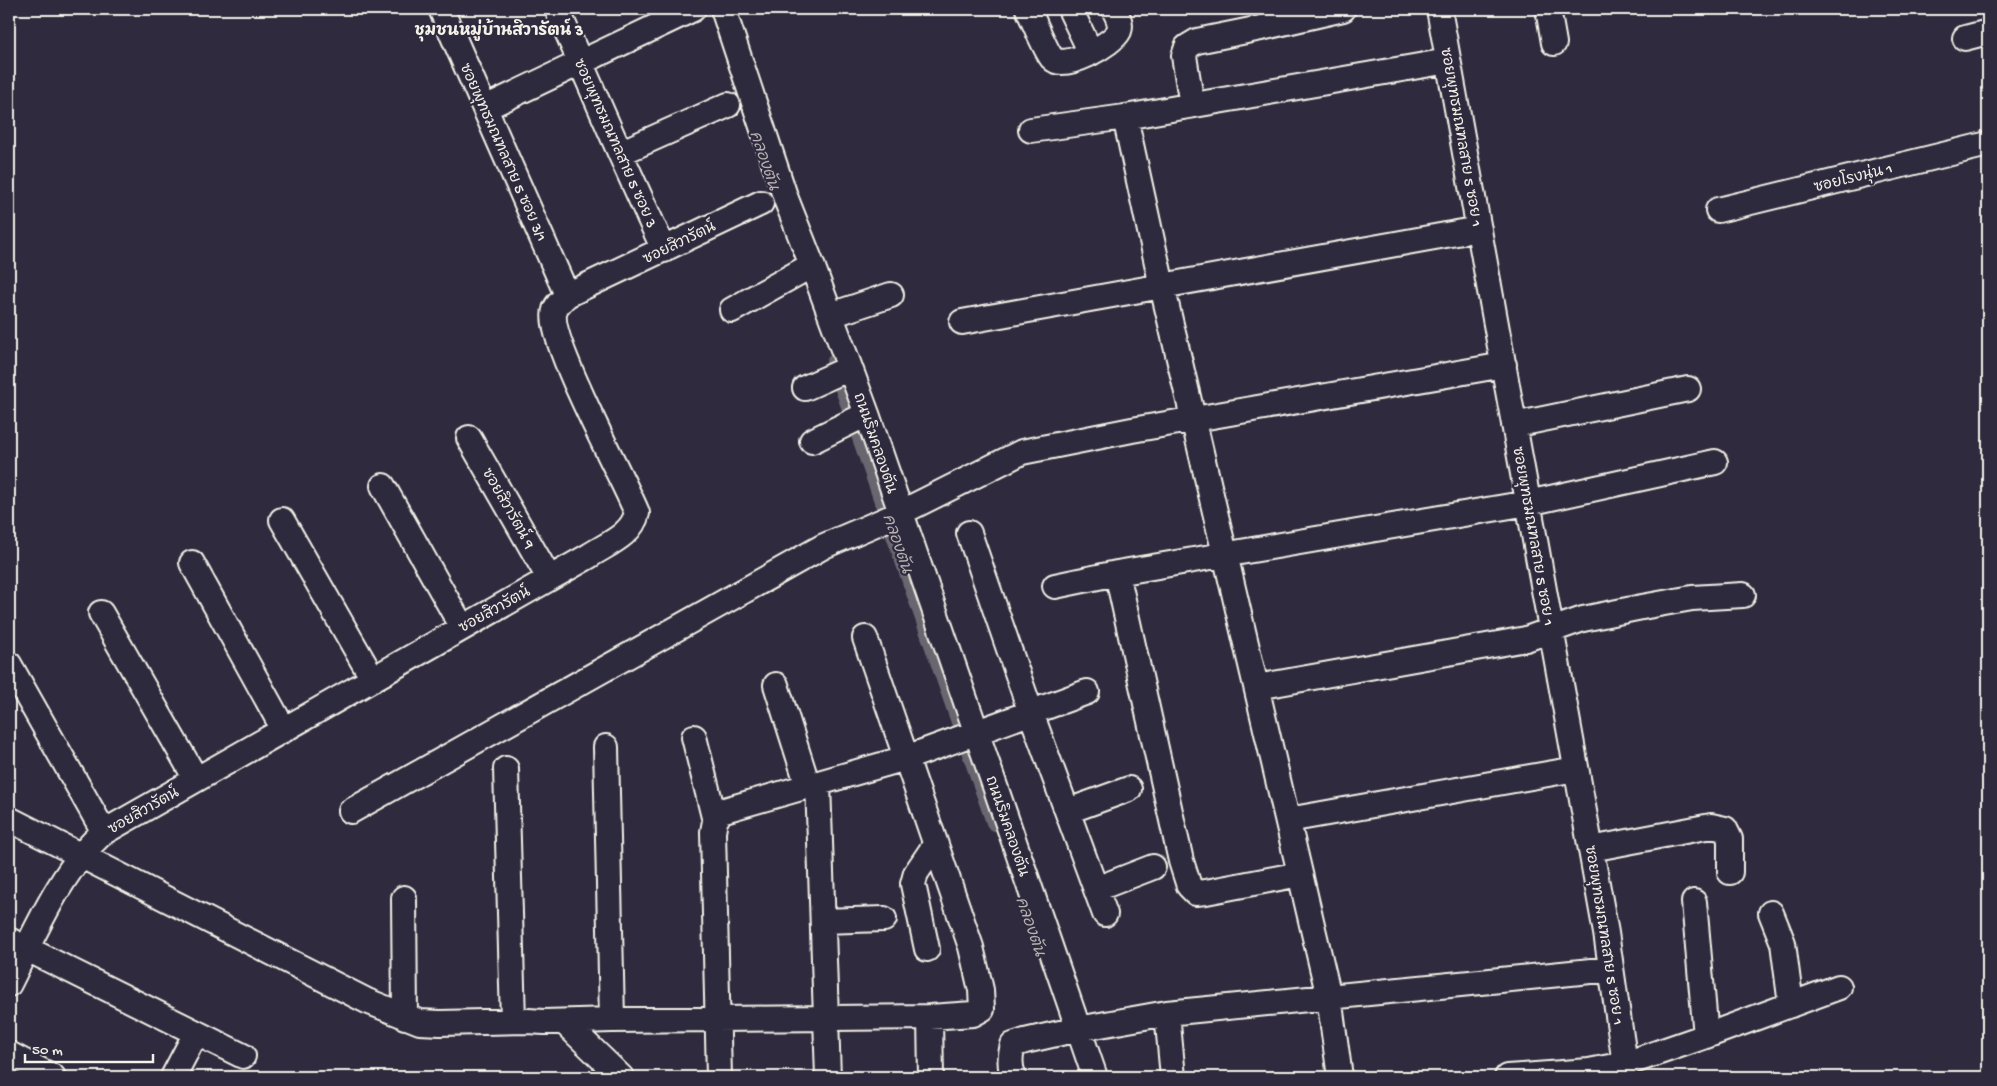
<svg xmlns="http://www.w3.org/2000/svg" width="1997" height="1086" font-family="'Gochi Hand','Playpen Sans Thai',sans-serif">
  <rect width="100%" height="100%" fill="#2f2a3d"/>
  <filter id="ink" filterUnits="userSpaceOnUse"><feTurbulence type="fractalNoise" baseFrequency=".02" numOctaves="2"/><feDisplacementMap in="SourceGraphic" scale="10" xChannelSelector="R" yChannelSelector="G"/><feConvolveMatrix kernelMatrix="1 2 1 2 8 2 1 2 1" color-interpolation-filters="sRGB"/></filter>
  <g filter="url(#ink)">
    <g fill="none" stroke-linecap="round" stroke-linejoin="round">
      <path stroke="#6a6670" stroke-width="18" d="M835,363L995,822"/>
      <g stroke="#f4f1e8" stroke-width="28">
        <path id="minor" d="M441,9L567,295
          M557,9L620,153L664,250
          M723,9L786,199L812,265L867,414L1095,1077
          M1028,9C1033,19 1046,52 1052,58C1064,72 1113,44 1119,31C1122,23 1117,16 1114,9
          M1070,9L1091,53
          M1439,9L1606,933L1625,1064
          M1548,9L1554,43
          M1965,38L1988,32
          M1192,105L1184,56L1187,47L1197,41L1261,28L1343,9
          M485,108L693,9
          M1125,117L1162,286L1329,997L1340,1077
          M1031,130L1125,117L1448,61
          M620,153L728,105
          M1718,210L1988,144
          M732,310L812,265
          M831,315L891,295
          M962,322L1479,229
          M805,388L850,368
          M1514,425L1688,389
          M469,438L549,578
          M812,441L867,414
          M383,486L462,627
          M282,520L373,679
          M969,533L1031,713L1105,914
          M192,563L284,730
          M1117,573L1181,861L1189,886L1196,893L1206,892L1300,874
          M1055,586L1117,573L1528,503L1715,462
          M101,613L196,779
          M9,664L104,832
          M776,685L808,786
          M1257,687L1526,639L1583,619L1642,607L1692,598L1743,595
          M694,737L715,821
          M606,747L612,1020
          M506,769L513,1021
          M818,783L828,1077
          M351,811L824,546L894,516L1022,452L1132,430L1504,365
          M1068,811L1129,789
          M9,819L367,1001L420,1022L440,1023L528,1021L544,1022L612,1020L930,1017L973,1014L982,1009L981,990L971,947L865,638
          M1288,820L1576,769
          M1591,849L1711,826L1725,829L1730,839V872
          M1096,889L1153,867
          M404,898L405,1017
          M1694,902L1706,1036
          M1771,913L1783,943L1791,1005
          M823,921L884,919
          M9,940L243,1056
          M927,949L913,884L916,873L935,845
          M9,984C34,935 62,867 104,832L589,556C607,544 632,535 637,513C624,479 545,337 555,310C556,305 563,299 567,295L761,203
          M1167,1013L1173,1077
          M930,1017L931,1077
          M564,1022L621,1077
          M9,1054L53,1077
          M173,1077L196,1033
          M719,1077L713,832L715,821L721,811L906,758L1087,692
          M1014,1077C1009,1066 1010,1057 1013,1045L1025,1041L1078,1029L1167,1013L1611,969
          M1507,1077L1589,1071L1625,1064L1706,1036L1839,987"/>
      </g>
      <use href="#minor" stroke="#2f2a3d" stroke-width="24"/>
    </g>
  </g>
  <g text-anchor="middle" stroke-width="4.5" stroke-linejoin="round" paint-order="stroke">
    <g font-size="15" fill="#f4f1e8" stroke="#2f2a3d">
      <text transform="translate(1462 137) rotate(80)" y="5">ซอยพุทธมณฑลสาย 5 ซอย 1</text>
      <text transform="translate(616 143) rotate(66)" y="5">ซอยพุทธมณฑลสาย 5 ซอย 3</text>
      <text transform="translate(504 152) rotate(66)" y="5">ซอยพุทธมณฑลสาย 5 ซอย 3/1</text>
      <text transform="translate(1853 177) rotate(-14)" y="5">ซอยโรงนุ่น 1</text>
      <text transform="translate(679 242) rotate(-26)" y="5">ซอยสิวารัตน์</text>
      <text transform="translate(876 443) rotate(71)" y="5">ถนนริมคลองตัน</text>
      <text transform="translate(509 508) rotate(60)" y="5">ซอยสิวารัตน์ 9</text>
      <text transform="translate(1534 536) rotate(80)" y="5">ซอยพุทธมณฑลสาย 5 ซอย 1</text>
      <text transform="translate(494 609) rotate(-29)" y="5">ซอยสิวารัตน์</text>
      <text transform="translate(143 810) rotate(-30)" y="5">ซอยสิวารัตน์</text>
      <text transform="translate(1008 826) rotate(71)" y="5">ถนนริมคลองตัน</text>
      <text transform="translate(1605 935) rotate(81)" y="5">ซอยพุทธมณฑลสาย 5 ซอย 1</text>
    </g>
    <g font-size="16" font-weight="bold" fill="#f4f1e8" stroke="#2f2a3d">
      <text x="499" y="35">ชุมชนหมู่บ้านสิวารัตน์ 3</text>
    </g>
    <g font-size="16" font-style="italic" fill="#b6b2b2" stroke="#2f2a3d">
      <text transform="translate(766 160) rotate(71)" y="6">คลองตัน</text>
      <text transform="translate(899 543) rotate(71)" y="6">คลองตัน</text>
      <text transform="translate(1032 926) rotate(71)" y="6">คลองตัน</text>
    </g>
  </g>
  <rect width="1997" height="1086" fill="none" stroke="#2f2a3d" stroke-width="30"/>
  <rect x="15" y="15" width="1967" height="1056" fill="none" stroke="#f4f1e8" stroke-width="2" filter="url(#ink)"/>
  <path d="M25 1054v8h128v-8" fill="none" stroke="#f4f1e8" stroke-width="2.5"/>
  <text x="32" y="1054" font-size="15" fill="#f4f1e8" stroke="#2f2a3d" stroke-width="4" paint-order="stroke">50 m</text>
</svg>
